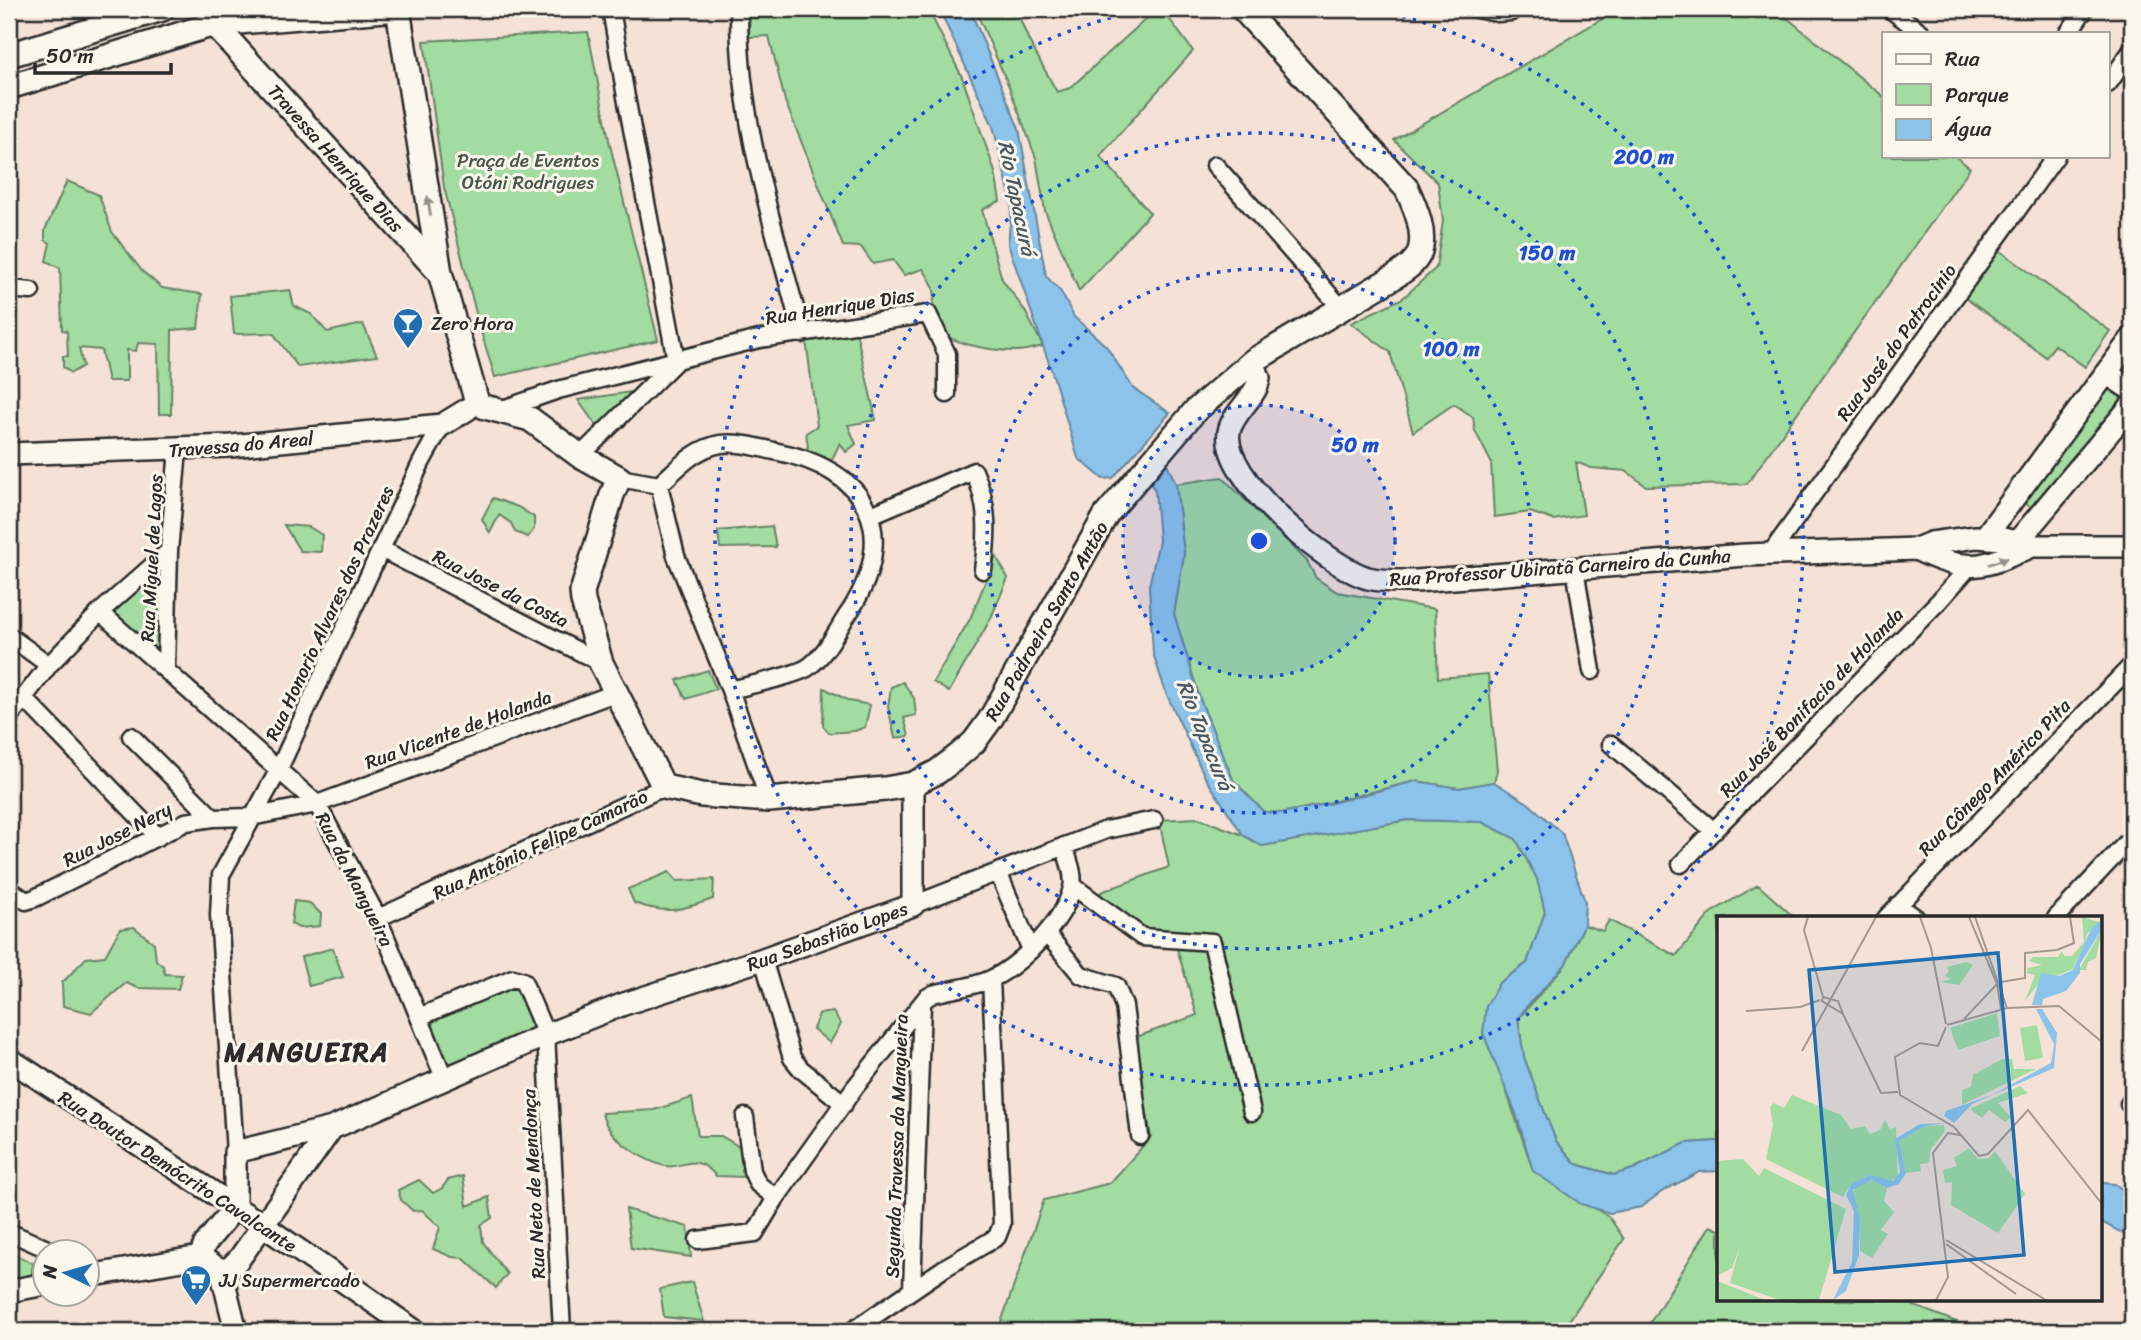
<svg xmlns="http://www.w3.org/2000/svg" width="2141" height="1340" font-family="Sriracha,sans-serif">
  <rect width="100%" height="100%" fill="#f5e1d5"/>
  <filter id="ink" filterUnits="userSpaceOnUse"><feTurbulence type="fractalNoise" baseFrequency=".0143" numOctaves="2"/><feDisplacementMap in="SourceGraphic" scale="14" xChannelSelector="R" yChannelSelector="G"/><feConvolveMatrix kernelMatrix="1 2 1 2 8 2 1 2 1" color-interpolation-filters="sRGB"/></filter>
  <g filter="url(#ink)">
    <path fill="#a2dca1" stroke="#668466" stroke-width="2" d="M750,9H928L962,77L995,172L1000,201L982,210L1002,279L1025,311L1043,346C1035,348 1025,351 1016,351C996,351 936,344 933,320C930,294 943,297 923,269L904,275L893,260L873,264L861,247L843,246L785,101L769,36L749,37Z
      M975,9H1016L1029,41L1057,92L1070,88L1157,9H1162L1193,51L1100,156L1150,213L1079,291L1045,211L1036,158L1008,84Z
      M1619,9H1776L1884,97V156H1955L1970,168L1747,484L1646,486L1626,471L1591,468L1576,462L1584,515L1553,520L1530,512L1494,517L1491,462L1475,431L1473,417L1454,404L1413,432L1390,352L1351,323L1403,298L1436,268L1443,221L1438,183L1394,140Z
      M588,32L610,145L658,340L495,377L479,325L444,187L424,41Z
      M67,181L99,195L112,232L142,271L162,288L202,294L198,328L172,330L171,414H159L158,344L138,343L136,351L127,350V381H108L101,350L79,348L83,366L71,373L63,367V356H68L67,331L62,330L60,268L46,261L50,243L45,240V230Z
      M1999,250L2110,331L2085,367L2055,345L2046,357L1964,297Z
      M290,290L294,306L311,314L327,332L363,324L377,356L298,367L273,333L234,334L230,296Z
      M856,331L876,420L848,425L856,444L846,452L840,443L831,461L805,452L808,446L806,433L817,426L806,339Z
      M2110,382L2126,393L2032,509L2024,502Z
      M631,392L639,393L600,431L578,400Z
      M1222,477L1307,561L1316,578L1337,592L1435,609L1438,678L1488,674L1497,771L1494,782L1459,788L1415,781L1320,805L1281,813L1264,812L1233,780L1200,699L1174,614L1184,554L1176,484Z
      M493,498L518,507L534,517V529L528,537L515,532L511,523L499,515L490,533L482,519Z
      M284,525L309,527L322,535L321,552L300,551Z
      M772,526L776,547L720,548L718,531Z
      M996,556L1008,578L990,620L949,692L933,682L970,619Z
      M162,570L160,654L110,612Z
      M708,670L716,689L686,699L677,680Z
      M903,682L914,698L916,715L904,718L909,736L895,738L888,707L891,687Z
      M824,688L849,701L870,705L865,727L855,731L829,733L823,726Z
      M1198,818L1243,835L1262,846L1408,820L1482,822L1516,839L1537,879L1545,912L1527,963L1499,983L1483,1033L1503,1081L1533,1170L1609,1217L1624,1239L1562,1331H998L1044,1200L1110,1183L1151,1137L1134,1038L1197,1015L1174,939L1142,937L1099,898L1101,892L1169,867L1159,820Z
      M669,872L677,881L714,879L713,899C681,910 667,915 634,903L628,889Z
      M1758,885L1795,918H1719V1141L1686,1143L1633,1169L1614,1175L1576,1164L1556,1141L1541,1103L1524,1057L1518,1019L1565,965L1584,925L1603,931L1609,920L1676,956L1712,912Z
      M294,901L310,903L321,914L320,926L299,928L291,924Z
      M134,927L154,943L156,960L163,966L165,974L182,975L178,989L138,988L126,983L91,1013L63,1006L62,983L86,958L105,956L120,929Z
      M333,948L343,977L309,986L301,957Z
      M518,983L538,1029L450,1067L430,1021Z
      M833,1012L841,1024L830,1043L813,1029L819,1014Z
      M692,1098L698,1136H721L745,1150L746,1177L716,1176C693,1149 682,1172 661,1165C639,1158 606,1136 602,1113L654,1110Z
      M463,1176L467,1206L489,1197L492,1218L481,1225L483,1242L507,1274L496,1288L463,1258L452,1257L433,1249L440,1227L422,1210L413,1211L401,1200L398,1190L419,1180L433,1193L442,1188L448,1180Z
      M626,1209L688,1227L691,1257L631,1248Z
      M1710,1226L1719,1230V1300H1899L1980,1331H1645Z
      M9,1252L33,1263L31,1278L9,1280Z
      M692,1282L704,1321L664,1317L660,1289Z"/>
    <path fill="#8cc3ea" stroke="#65869e" stroke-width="2" d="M939,9H970L1019,129L1046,276L1061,292L1074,317L1106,346L1133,388L1170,413L1113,478L1103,479L1078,458L1052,372L1008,244L1012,204L993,126Z
      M1165,459L1176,484L1184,554L1174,614L1200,699L1233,780L1264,812L1281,813L1332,803L1416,781L1459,788L1494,782L1528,803L1562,833L1585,902L1584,925L1565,965L1526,1007L1518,1019L1524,1057L1541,1103L1556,1141L1576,1164L1614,1175L1633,1169L1686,1143L1719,1141V1171L1699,1172L1663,1191L1641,1207L1610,1213L1581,1204L1533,1171L1517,1116L1483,1033L1486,1006L1499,983L1527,963L1545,912L1537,879L1516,839L1482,822L1408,820L1262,846L1243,835L1205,777L1166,693L1153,653L1149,586L1159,541L1155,490L1147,480Z
      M2101,1183L2115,1184L2132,1197V1238L2101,1222Z"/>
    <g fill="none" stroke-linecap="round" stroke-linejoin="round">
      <g stroke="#2b2b2b" stroke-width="21">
        <path id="minor" d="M611,9L626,97L676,360
          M739,9C738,121 774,227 802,334
          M1476,9L1497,13L1511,12L1514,9
          M1890,9L1922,33
          M2068,33L2085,9
          M2108,84L2132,50
          M1215,165L1342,309
          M9,289L31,291
          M500,410L558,390L759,339L928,314L947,354V394
          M580,456L675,362
          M619,478L659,485C677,469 695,448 721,444C738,442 757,447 774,451C869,469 903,534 846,617C836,633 824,657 807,668C791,677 749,685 730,690
          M659,485L676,556L730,690L769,800
          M871,515L974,471C989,506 988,533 983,570
          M383,550L601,663
          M1771,553L2056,156
          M1575,569L1592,671
          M100,612L317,804L615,693
          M9,636L49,665
          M166,668L169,551L178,450
          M25,699L158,837
          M9,717L49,665L100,612L169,551
          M131,736L213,818
          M1611,744L1714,831
          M1681,864L1939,601L1969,567
          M998,872L1031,950
          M1073,886L1142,937L1212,942L1252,1112
          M9,889L26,901L35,898L186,822L213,818L251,817L317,804L378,918L445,1080
          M913,905L1106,830L1154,820
          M1898,905L1916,918
          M378,918L664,787
          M1886,918L2132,665
          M2056,918L2132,837
          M1047,934L1081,975L1116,986L1124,1006L1140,1136
          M763,959L792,1058L801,1069L844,1104
          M419,1017L513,978L523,981L546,1035L562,1331
          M2129,1104L2132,1100
          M745,1117L752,1171L758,1184L776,1198
          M235,1152L219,915L221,875L278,771L421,463L442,425
          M9,1232L54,1252
          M698,1240L755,1233L776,1198L855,1087L926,998L933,994C951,989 974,987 991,979C1021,965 1064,921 1072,888C1075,875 1068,859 1064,846
          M912,1290L922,1004
          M852,1331L946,1267L997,1237L1002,1224L991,979"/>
      </g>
      <g stroke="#2b2b2b" stroke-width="26">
        <path id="tertiary" d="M1253,361L1259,378L1257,386C1250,402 1232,415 1229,432C1221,478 1328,567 1368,578C1384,582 1400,581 1416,581L1745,555L1916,549L1931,543L1976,537L2003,539L2032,546H2132
          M2106,373L2132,390
          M9,454L231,446L442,425L468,409
          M1985,537L2132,338
          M2018,541L2132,405
          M1916,549C1967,574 1982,569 2032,546
          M9,1059L264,1226L415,1331
          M332,1128L235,1152V1207L205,1244L200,1257L221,1270L230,1268L239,1259L332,1128L546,1035L624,1004L763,959L913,905V784
          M221,1270L236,1331
          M88,1276L200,1257
          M9,1291L46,1284"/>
      </g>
      <g stroke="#2b2b2b" stroke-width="28">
        <path id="secondary" d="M210,9L214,24L440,273
          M398,9L440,273L476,399
          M9,55L162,9
          M9,87L214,24L398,9
          M485,407L530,419L580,456L619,478L612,495L582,592L583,601L601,663L664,787L702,795L769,800L885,789L913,784L937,772L958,756L974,742L990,720L1106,515L1195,411L1253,361L1394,277C1403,271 1414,265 1419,254C1427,233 1415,207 1407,189L1243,9"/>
      </g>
      <use href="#minor" stroke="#fbf7ec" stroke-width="16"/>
      <use href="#tertiary" stroke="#fbf7ec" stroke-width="21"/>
      <use href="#secondary" stroke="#fbf7ec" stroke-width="23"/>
    </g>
    <defs><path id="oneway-solid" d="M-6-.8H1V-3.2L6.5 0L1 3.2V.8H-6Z" transform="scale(1.75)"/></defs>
    <g fill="#93918c">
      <use href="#oneway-solid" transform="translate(429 206) rotate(-99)"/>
      <use href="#oneway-solid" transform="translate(1998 561) rotate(-21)"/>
    </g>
  </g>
  <circle cx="1259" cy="541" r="136" fill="#1d4ed8" fill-opacity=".12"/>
  <g fill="none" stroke="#1d4ed8" stroke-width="3.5" stroke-dasharray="3.5 7">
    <circle cx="1259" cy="541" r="136"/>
    <circle cx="1259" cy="541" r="272"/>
    <circle cx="1259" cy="541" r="408"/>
    <path d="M1372 9A544 544 0 1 1 1146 9"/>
  </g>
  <defs>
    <g id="bar-pin" transform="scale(1.575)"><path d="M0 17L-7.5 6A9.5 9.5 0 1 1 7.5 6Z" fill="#1f6fb2" stroke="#fbf7ec"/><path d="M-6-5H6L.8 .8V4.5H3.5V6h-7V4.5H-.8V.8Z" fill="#fff"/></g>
    <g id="supermarket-pin" transform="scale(1.575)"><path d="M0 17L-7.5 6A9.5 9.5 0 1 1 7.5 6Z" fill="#1f6fb2" stroke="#fbf7ec"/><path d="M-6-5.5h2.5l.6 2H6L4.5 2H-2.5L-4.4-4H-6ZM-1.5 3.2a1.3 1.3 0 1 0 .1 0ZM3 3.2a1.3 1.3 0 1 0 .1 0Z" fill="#fff"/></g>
  </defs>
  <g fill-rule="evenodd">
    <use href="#bar-pin" x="408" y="323"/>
    <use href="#supermarket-pin" x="196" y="1280"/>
  </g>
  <g text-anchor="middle" stroke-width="6" stroke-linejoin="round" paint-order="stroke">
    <g font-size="19" fill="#2b2b2b" stroke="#fbf7ec">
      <text transform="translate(336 158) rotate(48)" y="7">Travessa Henrique Dias</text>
      <text transform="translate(840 306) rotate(-9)" y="7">Rua Henrique Dias</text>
      <text transform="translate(1896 342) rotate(-54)" y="7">Rua José do Patrocinio</text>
      <text transform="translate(241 444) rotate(-5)" y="7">Travessa do Areal</text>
      <text transform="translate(151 558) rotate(-87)" y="7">Rua Miguel de Lagos</text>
      <text transform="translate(1560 567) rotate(-4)" y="7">Rua Professor Ubiratã Carneiro da Cunha</text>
      <text transform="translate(501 588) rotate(27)" y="7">Rua Jose da Costa</text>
      <text transform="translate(329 613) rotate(-65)" y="7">Rua Honorio Alvares dos Prazeres</text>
      <text transform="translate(1046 621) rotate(-60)" y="7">Rua Padroeiro Santo Antão</text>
      <text transform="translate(1811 702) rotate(-46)" y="7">Rua José Bonifacio de Holanda</text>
      <text transform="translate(458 729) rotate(-20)" y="7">Rua Vicente de Holanda</text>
      <text transform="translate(1994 777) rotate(-46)" y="7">Rua Cônego Américo Pita</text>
      <text transform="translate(117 834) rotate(-27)" y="7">Rua Jose Nery</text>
      <text transform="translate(540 844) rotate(-25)" y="7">Rua Antônio Felipe Camarão</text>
      <text transform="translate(355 879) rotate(63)" y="7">Rua da Mangueira</text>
      <text transform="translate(827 936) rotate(-20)" y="7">Rua Sebastião Lopes</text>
      <text transform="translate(896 1146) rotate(-88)" y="7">Segunda Travessa da Mangueira</text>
      <text transform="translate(178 1171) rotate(33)" y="7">Rua Doutor Demócrito Cavalcante</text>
      <text transform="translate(533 1184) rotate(-93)" y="7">Rua Neto de Mendonça</text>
    </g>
    <g font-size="19" fill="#495748" stroke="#fbf7ec">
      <text x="528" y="167">Praça de Eventos<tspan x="528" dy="22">Otóni Rodrigues</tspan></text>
    </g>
    <g font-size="19" fill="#2b2b2b" stroke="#fbf7ec" text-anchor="start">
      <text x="431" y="330">Zero Hora</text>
      <text x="219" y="1287">JJ Supermercado</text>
    </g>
    <g font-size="21" font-style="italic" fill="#485964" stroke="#fbf7ec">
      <text transform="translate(1017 198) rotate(78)" y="7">Rio Tapacurá</text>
      <text transform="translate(1205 735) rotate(68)" y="7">Rio Tapacurá</text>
    </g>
    <g font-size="26" font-weight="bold" letter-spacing="2" fill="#2b2b2b" stroke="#fbf7ec">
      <text x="307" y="1061">MANGUEIRA</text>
    </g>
  </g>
  <g transform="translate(1717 916)">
    <rect width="385" height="385" fill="#f5e1d5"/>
    <path d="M365,1L382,6L370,18L368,27L356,53L322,67L308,85L318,59L310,57L311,52L325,49L312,45L316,41H341L345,35L347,40H355L367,26ZM385,13L379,42L371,46L369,54H362ZM249,46L256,49L242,69L224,66L234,63L228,60L232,55L230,51ZM280,97L283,120L241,134L233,112ZM320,109L326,142L308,145L303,112ZM285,143H295L297,153H319L245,189V174L254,171L256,159ZM303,170L311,177L281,187L294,201L288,206L272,194L265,202L253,193ZM75,179L124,199L134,213L148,210L153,218L163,214L168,203L173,213L179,211L181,261L171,266L153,259L134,268L126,281L49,243L56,209L53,191L56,187L67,192ZM227,209L228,215L214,233L212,247L203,248L204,255L189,257L182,225L208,210ZM252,232L261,243L272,242L278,235L308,278L281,317L234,289L235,266L228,267L226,254L240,250L237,242ZM26,243L42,260L47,252L129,293L102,384H63L13,367L23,330L15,352L0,360V245ZM156,264L170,272L167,285L177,296L164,314L171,318L155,342L143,335V303L135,279L139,271ZM0,365L48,384H0Z" fill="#a2dca1"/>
    <path d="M385,3V13L363,48V57L349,75L326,83L325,89H315L324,57L342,60L356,54L374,13ZM319,93H325L340,117L337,152L255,188L237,207L227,200L229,195L275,179L334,147L337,128ZM230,207L208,210L182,225L189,257L182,268L170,272L155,264L136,274L143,303L142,339L129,375L116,384L135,346L137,295L129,279L134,268L153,259L176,265L183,256L178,223L203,208Z" fill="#8cc3ea"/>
    <path fill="none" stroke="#a49891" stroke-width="2" d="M91,1L87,14L106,81M203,1L214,32L229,108M252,1L280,68L284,93M258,1L290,92M284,66L308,62V37L340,34L357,27L353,1M29,95L83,91L103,84M126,98L121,85L106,81L105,85L126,98L164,177L181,176M247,103L281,67M230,109L290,92L342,90L385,126M229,111L221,130L203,127L178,141L183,179L237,211L262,240L271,238L311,194L385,288M85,135L159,1M229,324L329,384M229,328L299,378M219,384L231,361L216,237L231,217L243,219"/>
    <path fill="#1f6fb2" fill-opacity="0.15" stroke="#1f6fb2" stroke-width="3.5" d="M281,37L307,339L118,356L92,54Z"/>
    <rect width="385" height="385" fill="none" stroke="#2b2b2b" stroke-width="3.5"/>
  </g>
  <circle cx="1259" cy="541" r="10" fill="#1d4ed8" stroke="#fbf7ec" stroke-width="3.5"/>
  <g font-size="21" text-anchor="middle" font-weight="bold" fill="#1d4ed8" stroke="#fbf7ec" stroke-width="6" stroke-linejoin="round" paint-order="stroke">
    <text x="1644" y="164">200 m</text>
    <text x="1547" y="260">150 m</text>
    <text x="1451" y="356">100 m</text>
    <text x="1355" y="452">50 m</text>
  </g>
  <rect width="2141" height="1340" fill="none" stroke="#fbf7ec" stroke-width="35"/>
  <rect x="18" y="18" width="2106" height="1305" fill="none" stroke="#2b2b2b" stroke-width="2.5" filter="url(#ink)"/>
  <rect x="1882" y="32" width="228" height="126" fill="#fbf7ec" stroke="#a8a59f" stroke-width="2"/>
  <rect x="1896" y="54" width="35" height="10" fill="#fbf7ec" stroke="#a8a59f" stroke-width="2"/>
  <text x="1945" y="66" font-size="21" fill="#2b2b2b">Rua</text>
  <rect x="1896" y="84" width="35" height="21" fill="#a2dca1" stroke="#a8a59f" stroke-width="2"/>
  <text x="1945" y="102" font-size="21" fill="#2b2b2b">Parque</text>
  <rect x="1896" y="119" width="35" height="21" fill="#8cc3ea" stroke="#a8a59f" stroke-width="2"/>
  <text x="1945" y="136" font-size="21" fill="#2b2b2b">Água</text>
  <g transform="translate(66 1273) rotate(275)"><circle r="33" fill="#fbf7ec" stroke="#a8a59f" stroke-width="2"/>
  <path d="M0-5L12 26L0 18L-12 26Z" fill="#1f6fb2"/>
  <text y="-10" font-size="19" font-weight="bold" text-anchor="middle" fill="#2b2b2b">N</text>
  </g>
  <path d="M35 63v10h136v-10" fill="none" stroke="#2b2b2b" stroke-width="3.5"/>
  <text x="46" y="63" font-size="21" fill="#2b2b2b" stroke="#fbf7ec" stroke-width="5" paint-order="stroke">50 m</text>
</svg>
